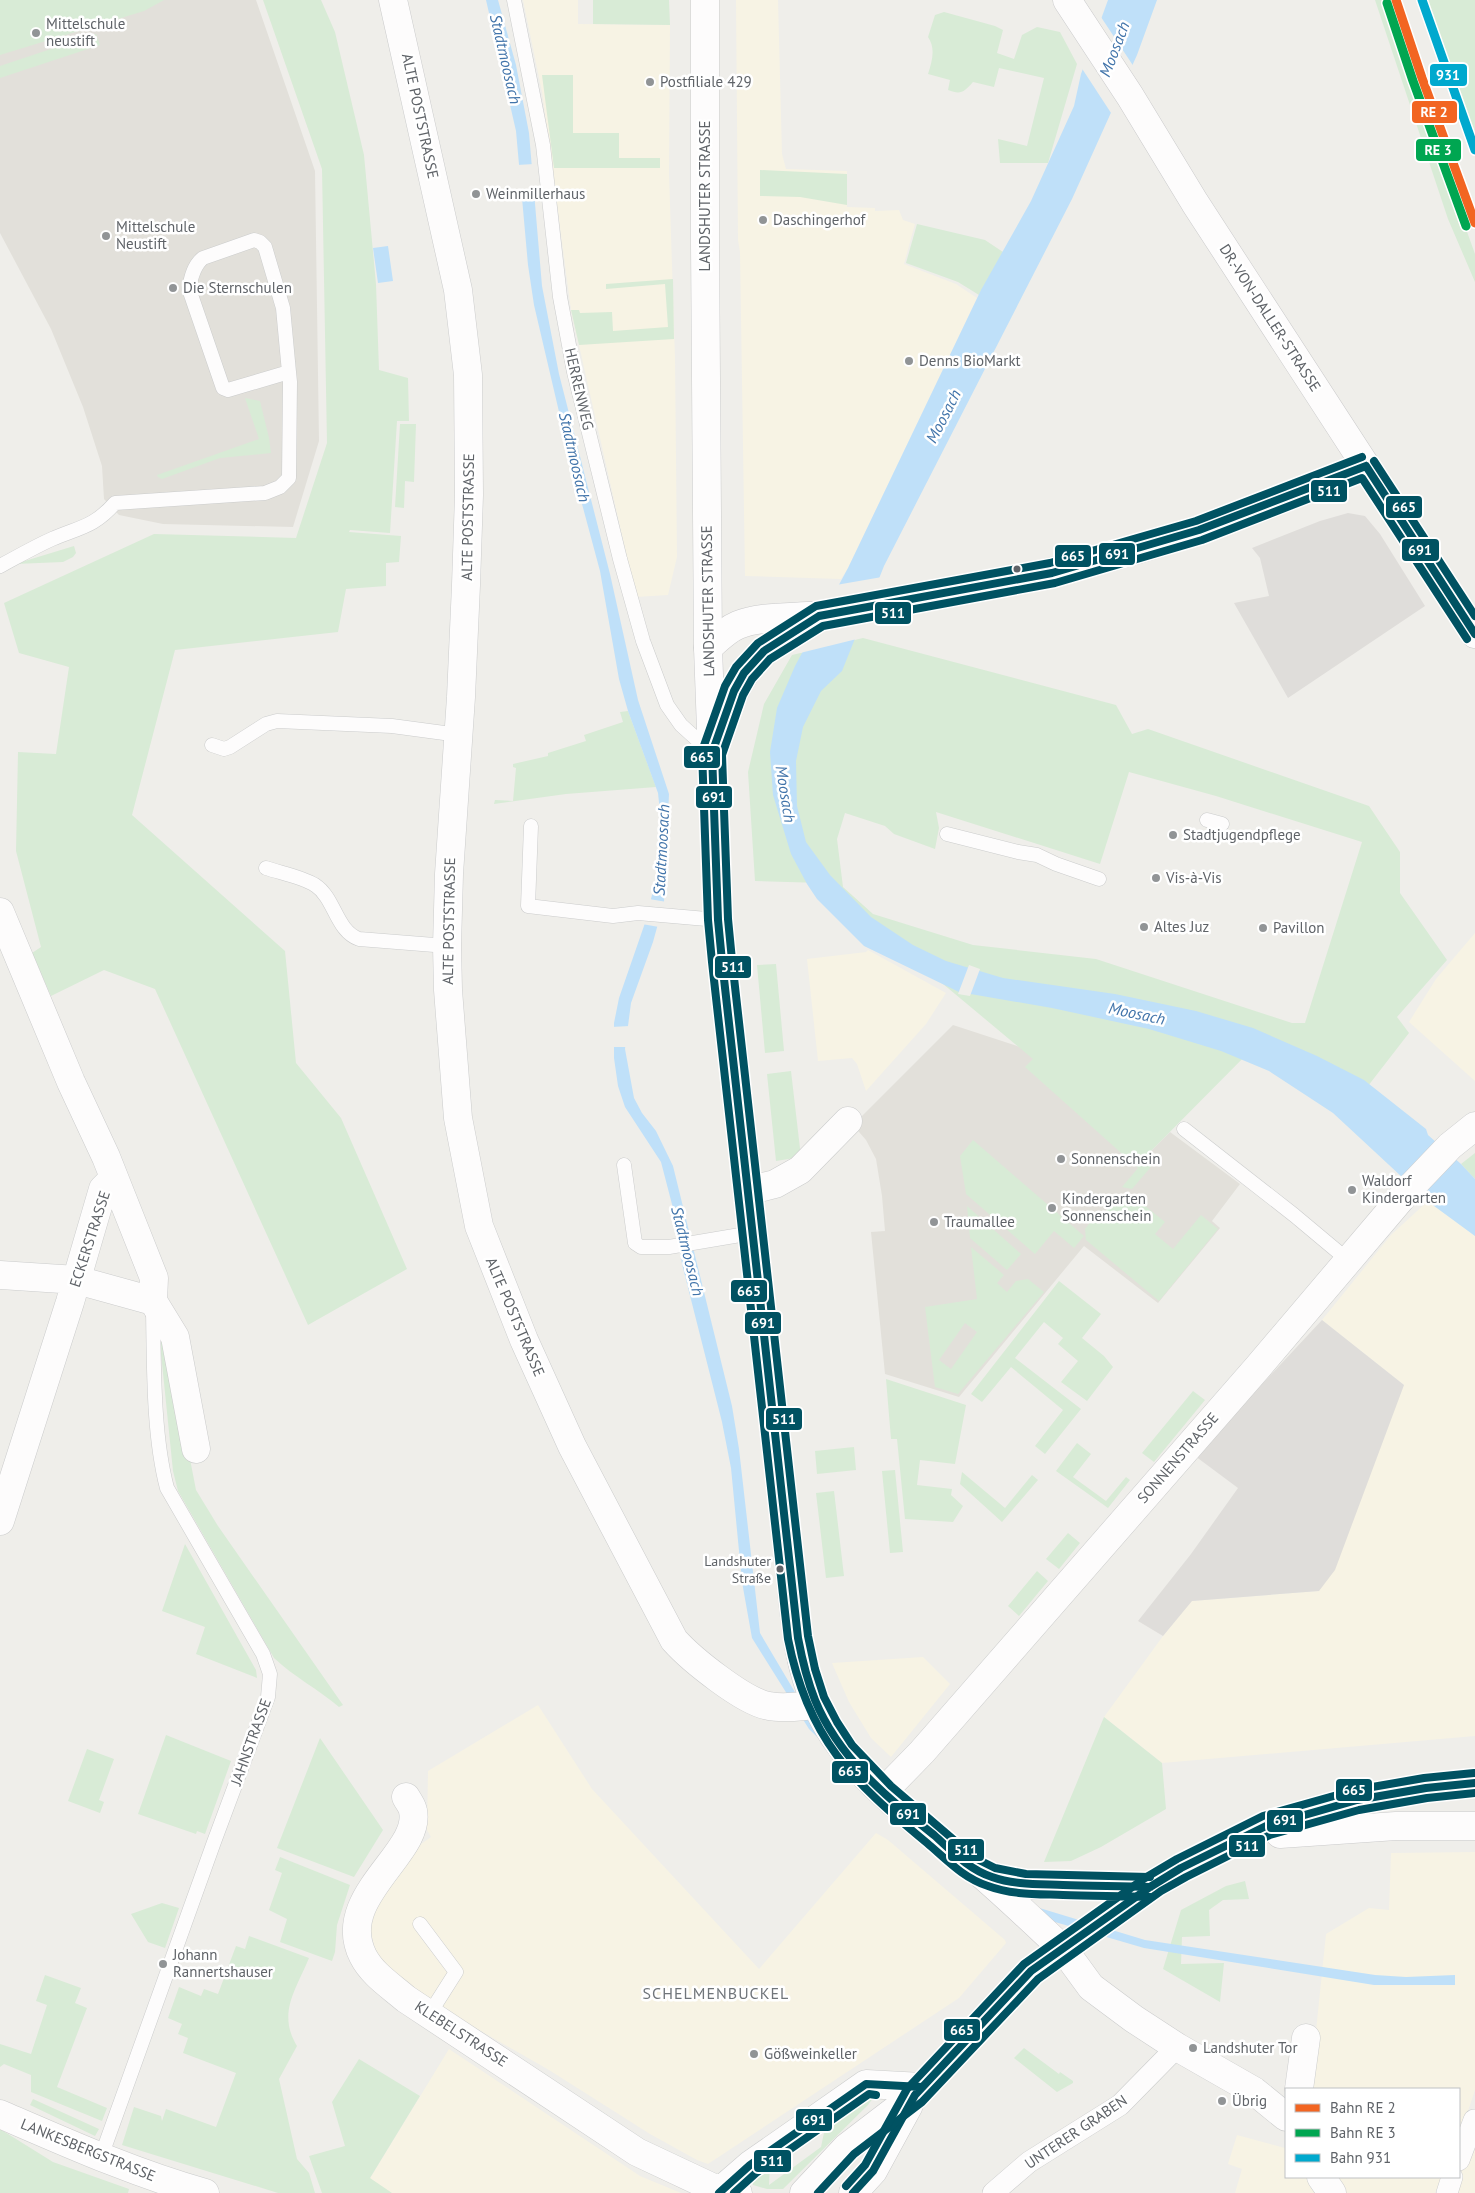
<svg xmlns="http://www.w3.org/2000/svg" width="1475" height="2193" font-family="'PT Sans',sans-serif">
  <rect width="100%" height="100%" fill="#efeeea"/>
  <path fill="#f7f3e4" d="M523,0H578V24L670,25L669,173L675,358L677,557L668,595L636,597L571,310L542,92Z
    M736,0H778L782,154L786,169L847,171V207L875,208V211L899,210L903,220L915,224L904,264L956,284L977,298L848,568L841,579L745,576L740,252L738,240Z
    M1475,933V1081L1409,1022L1436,979Z
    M868,950L946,993L926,1024L866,1091L857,1064L852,1058L818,1061L807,959L866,952Z
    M1428,1201L1475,1236V1736L1162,1763L1104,1717L1163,1636L1191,1601L1319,1591L1404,1385L1322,1320L1391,1235Z
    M923,1657L950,1684L891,1757L871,1738L849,1702L832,1663Z
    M538,1705L592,1789L759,1969L876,1833L888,1840L1005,1940L1006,1943L959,1998L708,2164L697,2160L650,2134L549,2070L416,1994L389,1971L375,1950L370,1928L374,1911L396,1879L407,1854L431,1837L427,1830L428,1771Z
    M1475,1852V2090L1464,2123L1459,2130V2089H1310L1326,1934L1369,1908L1389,1910L1391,1853Z
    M449,2049L640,2176L681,2193H361Z
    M1237,2135L1285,2148L1286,2177H1311L1322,2193H1235L1242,2169L1228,2164Z
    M1475,2136V2193H1453L1454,2190Z
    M1335,2177H1442L1435,2193H1346Z"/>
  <path fill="#dfddda" d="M1348,513L1365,516L1380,534L1425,606L1288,698L1234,603L1269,596L1260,558L1252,548L1320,521Z
    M1322,1320L1404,1385L1335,1570L1319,1591L1192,1601L1163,1636L1138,1621L1191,1554L1238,1488L1195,1456Z"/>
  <path fill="#e2e0da" d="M0,0H256L315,171L319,441L293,527L163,524L119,515L104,499L102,466L83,407L51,329L0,233Z
    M953,1025L1020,1047L1148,1154L1170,1132L1240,1184L1212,1221L1220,1228L1158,1303L1084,1246L959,1397L885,1374L871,1232L885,1231L882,1196L876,1159L866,1140L853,1125Z"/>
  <path fill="#d8ebd6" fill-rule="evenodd" d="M0,0H164L144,11L0,55Z
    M263,0H321L335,32L364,155L376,284L379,370L408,378L409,421H397L390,533L350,530L349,532L401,536L399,562L386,563V586L346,589L338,632L175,650L132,815L285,951L296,1063L341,1118L407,1269L308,1325L155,989L104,970L51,996L32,953L41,947L16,851L18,752L56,754L69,667L19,653L4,603L154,534L296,538L327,443L322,169Z
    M593,0H669L670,25L593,24Z
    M1375,0H1384L1475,254V282L1448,219Z
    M1423,0H1475V144Z
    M944,12L995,26L1003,30L997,53L1014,59L1022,35L1037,27L1060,32L1077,64L1048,163H1000L998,139L1027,146L1044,78L999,68L994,87L973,82C964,92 961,95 948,90L950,80L928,74C932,61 936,49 928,37L935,15Z
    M96,34L100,45L0,78V66Z
    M542,75H573V133H619V158H660V168H554Z
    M760,170L847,174V205L800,197L760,196Z
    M917,224L985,240L1003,252L979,295L958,282L906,263Z
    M673,279L674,339L579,345L571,310H579L580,313L612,312L613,331L668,327L665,284L606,289V284Z
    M245,398L260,401L269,438L271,453L220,458L162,479L158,477L157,475L259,439Z
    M400,424H416L414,482L405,481L404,508L395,507Z
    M74,546L76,553L73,557L63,562L15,564Z
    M863,638L1116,705L1132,734L1148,729L1369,806L1400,852V893L1447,960L1397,1017L1409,1033L1361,1095L1259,1042L1148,1154L1156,1161L1132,1189L1122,1187L1138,1168L1025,1067L1033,1059L822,883L755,881L748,772L764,704L792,655ZM1129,772L1216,796L1362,842L1305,1023H1292L1096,959L973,945L873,914L843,887L837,839L845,813L885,826L894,834L935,849L939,828L936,812L1100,864Z
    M628,711L656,787L566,794L494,804L495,800L513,801L516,768L513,767V764L548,756V753L586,741L584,735L623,722L620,712Z
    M776,964L784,1051L765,1053L757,965Z
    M791,1071L801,1157L776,1161L767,1074Z
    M973,1140L1084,1236L1074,1248L1054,1231L1035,1254L966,1194L960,1156Z
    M1475,1153V1179L1461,1164Z
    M1123,1196H1133L1165,1222L1155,1234L1173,1249L1201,1215L1218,1229L1159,1301L1086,1240L1085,1229L1095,1216L1099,1219L1112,1204L1115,1206Z
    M967,1206L1021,1254L1007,1270L970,1238Z
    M971,1247L1004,1275L997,1283L1007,1292L1016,1281L1028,1279L1044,1292L958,1394L935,1387L925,1307L977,1299ZM965,1323L977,1332L951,1369L939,1360Z
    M1059,1281L1101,1314L1082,1338L1104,1356L1113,1367L1087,1401L1061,1382L1078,1361L1058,1344L1063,1338L1044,1322L1015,1358L1081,1409L1045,1454L1035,1446L1063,1410L1011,1367L982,1402L971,1394Z
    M159,1334L171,1361L196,1490L218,1526L343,1705L339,1707C318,1689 294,1677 274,1658L178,1491L173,1471Z
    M886,1379L966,1405L955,1464L920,1460L917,1485L952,1489L951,1495L963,1506L953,1522L905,1519L897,1439H891Z
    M1193,1391L1205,1400L1154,1462L1142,1453Z
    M1077,1443L1091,1454L1073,1477L1106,1501L1126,1477L1130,1480L1108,1508L1056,1471Z
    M854,1447L856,1470L817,1474L815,1451Z
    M895,1470L903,1552L890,1553L882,1471Z
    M962,1472L1005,1508L1032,1475L1038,1480L1002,1522L960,1484Z
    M834,1491L844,1576L826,1578L816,1493Z
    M1068,1533L1080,1543L1059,1569L1046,1559Z
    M185,1544L256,1670L257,1678L196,1654L205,1627L162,1611Z
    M1037,1571L1048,1581L1019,1616L1008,1606Z
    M1104,1717L1162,1763L1166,1809L1101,1847L1071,1861L1044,1862Z
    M166,1735L231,1761L205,1834L197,1831L196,1834L138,1814Z
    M320,1738L383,1830L354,1877L277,1848Z
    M87,1749L114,1759L99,1800L104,1802L100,1813L68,1801Z
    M280,1857L350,1885L337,1925L335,1952L332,1961L280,1942L287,1919L269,1910L282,1873L275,1870Z
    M1245,1881L1249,1899L1223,1900L1209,1910L1210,1936L1182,1937L1181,1964L1224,1963L1220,2002L1163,1969L1181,1910L1226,1886Z
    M162,1903L179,1908L165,1948L148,1942L131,1914Z
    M249,1936L309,1958C296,1990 277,2013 297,2046L279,2079L297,2159L309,2173L315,2193H278L122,2145L134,2107L161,2116L162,2121L166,2109L216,2127L236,2073L183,2053L188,2038L178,2034L182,2024L168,2018L179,1987L201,1996L204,1989L218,1994L236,1946L245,1949Z
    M45,1975L81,1988L75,2003L87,2008L57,2087L107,2108L102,2121L31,2092V2075L4,2064L0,2067V2044L31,2054L47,2005L36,2001Z
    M1024,2048L1059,2074L1060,2072L1073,2081V2083L1057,2092L1014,2058Z
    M359,2059L420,2096L370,2178L392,2193H322L309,2156L345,2146L332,2102Z
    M868,2096L873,2098L868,2105L783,2189H767L753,2185L752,2180L770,2162L769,2185L821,2147L826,2123Z
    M33,2099L99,2129L95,2136L30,2105Z
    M0,2129L53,2162L129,2189L128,2193H0Z"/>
  <path fill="#bfe0f9" d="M486,0H498L516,65L529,133L542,286L559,374L610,574L638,700L669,794L664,902L653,942L631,1003L625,1049L634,1098L642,1113L656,1131L673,1166L732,1406L739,1449L760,1633L815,1726L1023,1903L1145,1940L1375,1975L1406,1977L1455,1975V1985H1374L1144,1948L1055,1922L1021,1910L907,1825L809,1729L752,1638L742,1582L731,1468L722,1422L682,1264L674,1212L661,1162L625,1107L618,1086L614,1058V1023L619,998L645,923L656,879L660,812L658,793L628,711L619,679L600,571L571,463L534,305L528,265L516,131Z
    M1108,0H1157L1137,55L1072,199L884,566L842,671L821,691L803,727L796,761L797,806L806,842L830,875L871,917L913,945L946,961L1003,978L1115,994L1196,1011L1253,1028L1317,1056L1364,1080L1426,1129L1428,1135L1461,1164L1475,1179V1236L1430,1203L1333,1113L1269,1071L1221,1051L1149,1029L1052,1008L959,992L864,946L817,899L807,884L791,854L773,795L770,752L777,708L795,666L848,568L981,290L1031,201L1074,106L1081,74Z
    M388,246L393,281L378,283L373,248Z"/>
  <path fill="#efeeea" d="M1099,14L1134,67L1113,116L1081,67Z
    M534,164L537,195L521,196L517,165Z
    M882,577L857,639L800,653L836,585Z
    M649,899L667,902L659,927L642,924Z
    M969,965L980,969L970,996L958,994Z
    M630,1026L627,1047H611V1027Z"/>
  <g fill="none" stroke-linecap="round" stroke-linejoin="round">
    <g stroke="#cbcccc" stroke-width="15">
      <path id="service" d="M514,0L543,145L560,297L574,372L620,559L643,641L667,705L681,725L712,753
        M0,566C17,557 34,547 52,539C80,527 94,527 115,503L265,493L280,487L289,478L290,382L289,372L283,308L265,247L260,242L254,240L203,258C194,265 191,277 189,289L223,388L228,390L289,372
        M212,745L224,749L230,747L266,724L277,721L392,726L459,735
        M1207,820L1222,824
        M531,826L528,906L613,916L638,913L718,920
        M947,834L1018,852L1037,855L1056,864L1099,879
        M266,868C281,873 302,877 315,885C335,898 336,931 359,939L447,946
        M1184,1129L1294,1215L1349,1261
        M624,1165L635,1243L641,1247H669L752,1233
        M420,1924L456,1972L430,2013
        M101,2157L214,1842L268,1697L270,1674L263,1654L167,1488C153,1435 154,1366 153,1310"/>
    </g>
    <g stroke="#cbcccc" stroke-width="22">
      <path id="pedestrian" d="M1459,2160L1474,2120
        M993,2193L1029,2162L1120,2105L1177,2047
        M1447,2193L1452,2177"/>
    </g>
    <g stroke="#cbcccc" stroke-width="29">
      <path id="minor" d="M393,0L458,290L468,375L469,495L466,585L461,697L449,874L447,946L448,990L458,1118L479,1226L524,1340L572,1446L674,1640C691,1659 744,1702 769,1706C784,1709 801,1706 816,1705
        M705,0V244L708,648
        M0,912L71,1082L106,1157L154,1278L153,1301L175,1337L196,1449
        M747,1191L775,1184L800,1170L848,1121
        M0,1275L77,1280L153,1301
        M0,1521L70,1302L103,1189L114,1178
        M883,1792L922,1752L1258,1367L1409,1189L1450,1146L1475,1126
        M406,1797C408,1801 413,1807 413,1811C422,1853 333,1897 363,1956C372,1974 391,1986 406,1999L637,2152L720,2191L738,2193
        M1064,1950L1091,1987L1134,2019L1177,2047L1254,2091L1286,2117
        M1299,2089L1306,2038
        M0,2114C67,2143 134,2173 205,2193
        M1321,2177L1332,2193
        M720,2191L750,2165L866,2084L922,2087"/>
    </g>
    <g stroke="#cacacb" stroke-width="29">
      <path id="secondary" d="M1067,0L1130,96L1195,203L1475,634
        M717,739C739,670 752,654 815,618
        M1280,1834L1396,1826H1475
        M986,1875L1029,1885L1150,1887
        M1064,1950C1036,1924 1009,1898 980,1873C920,1824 849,1778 816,1704C795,1658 794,1606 788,1556L722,961L718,920L708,648C718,639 726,630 738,625C764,614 806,619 835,613C937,595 1039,579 1139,549C1216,527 1291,495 1366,466
        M804,2193L847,2147L915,2095L1031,1971L1156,1883L1181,1868L1266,1826L1357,1800L1426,1788L1475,1783
        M853,2193L873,2171L909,2105"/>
    </g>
    <use href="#service" stroke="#fdfcfc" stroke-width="14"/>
    <use href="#pedestrian" stroke="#fdfcfc" stroke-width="21"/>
    <use href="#minor" stroke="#fdfcfc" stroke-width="28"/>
    <use href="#secondary" stroke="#fdfcfc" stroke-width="28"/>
    <g stroke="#fff" stroke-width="11">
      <path id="bus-1" d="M1366,466L1475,634
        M1150,1887C1121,1886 1092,1886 1063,1885C1039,1884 1014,1885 992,1877C968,1869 952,1851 934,1835C887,1798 838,1757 815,1700C807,1680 802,1659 798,1638L722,961L718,920L712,753L734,691L744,673L764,651L819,616L1052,573L1199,530L1366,466
        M719,2193L750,2165L866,2084L922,2087
        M853,2193L873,2171L915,2095L1031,1971L1150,1887L1181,1868L1266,1826L1357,1800L1426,1788L1475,1783"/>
    </g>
    <g stroke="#fff" stroke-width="11">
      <path id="bus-2" d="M1150,1877L1026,1874L995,1868L975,1858L891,1786L852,1745L837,1722L824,1697L815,1669L808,1636L732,960L728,919L722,755L743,695L752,679L770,659L823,626L1055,583L1202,540L1362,478L1467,639
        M734,2193L756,2173L869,2094L876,2095
        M818,2193L854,2154L922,2102L1038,1979L1161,1891L1186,1877L1270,1835L1359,1810L1427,1798L1475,1793"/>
    </g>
    <g stroke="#fff" stroke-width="11">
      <path id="bus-3" d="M1374,461L1475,616
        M1150,1897C1121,1896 1092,1896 1063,1895C1038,1894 1012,1895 988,1886C963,1878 946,1859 927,1843C851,1780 808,1739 788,1639L712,962L708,920L702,751L725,686L736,667L758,643L816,606L1050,563L1196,521L1362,457
        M846,2186L865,2165L907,2089L1024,1964L1145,1878L1177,1859L1263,1816L1355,1790L1424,1778L1474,1773"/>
    </g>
    <use href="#bus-1" stroke="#005262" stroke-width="8"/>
    <use href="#bus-2" stroke="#005262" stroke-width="8"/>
    <use href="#bus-3" stroke="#005262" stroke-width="8"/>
    <g stroke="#fff" stroke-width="12">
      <path id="rail-1" d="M1396,0L1422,78L1475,223"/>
    </g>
    <g stroke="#fff" stroke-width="12">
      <path id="rail-2" d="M1387,3L1413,81L1466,226"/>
    </g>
    <g stroke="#fff" stroke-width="12">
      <path id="rail-3" d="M1422,0L1475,150"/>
    </g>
    <use href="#rail-1" stroke="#f26522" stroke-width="9"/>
    <use href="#rail-2" stroke="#00a651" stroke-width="9"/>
    <use href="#rail-3" stroke="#00a9ce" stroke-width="9"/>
  </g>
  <g fill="#919496" stroke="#fff" stroke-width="2">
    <circle cx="36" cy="33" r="5"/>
    <circle cx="650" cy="82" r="5"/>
    <circle cx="476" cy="194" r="5"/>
    <circle cx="763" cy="220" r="5"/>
    <circle cx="106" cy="236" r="5"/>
    <circle cx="173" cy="288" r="5"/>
    <circle cx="909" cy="361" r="5"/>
    <circle cx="1173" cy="835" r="5"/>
    <circle cx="1156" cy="878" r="5"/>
    <circle cx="1144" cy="927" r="5"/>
    <circle cx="1263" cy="928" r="5"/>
    <circle cx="1061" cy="1159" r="5"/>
    <circle cx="1352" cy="1190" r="5"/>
    <circle cx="1052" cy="1208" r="5"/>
    <circle cx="934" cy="1222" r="5"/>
    <circle cx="163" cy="1964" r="5"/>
    <circle cx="1193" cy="2048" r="5"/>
    <circle cx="754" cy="2054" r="5"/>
    <circle cx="1222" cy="2101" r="5"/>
  </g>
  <g fill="#5f6368" stroke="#fff" stroke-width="2">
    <circle cx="1017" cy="569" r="4.5"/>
    <circle cx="780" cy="1569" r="4.5"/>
  </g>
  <g text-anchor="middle" stroke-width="5" stroke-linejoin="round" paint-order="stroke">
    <g font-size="14" fill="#5f6368" stroke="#fff" text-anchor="end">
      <text x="771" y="1566">Landshuter<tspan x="771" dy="17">Straße</tspan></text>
    </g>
    <g font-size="15" fill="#5f6368" stroke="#fff" text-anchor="start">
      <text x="46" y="29">Mittelschule<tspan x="46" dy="17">neustift</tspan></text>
      <text x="660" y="87">Postfiliale 429</text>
      <text x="486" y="199">Weinmillerhaus</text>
      <text x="773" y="225">Daschingerhof</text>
      <text x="116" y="232">Mittelschule<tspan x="116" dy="17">Neustift</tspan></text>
      <text x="183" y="293">Die Sternschulen</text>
      <text x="919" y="366">Denns BioMarkt</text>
      <text x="1183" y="840">Stadtjugendpflege</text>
      <text x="1166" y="883">Vis-à-Vis</text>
      <text x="1154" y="932">Altes Juz</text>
      <text x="1273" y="933">Pavillon</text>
      <text x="1071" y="1164">Sonnenschein</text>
      <text x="1362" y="1186">Waldorf<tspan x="1362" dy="17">Kindergarten</tspan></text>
      <text x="1062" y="1204">Kindergarten<tspan x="1062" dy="17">Sonnenschein</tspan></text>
      <text x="944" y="1227">Traumallee</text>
      <text x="173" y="1960">Johann<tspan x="173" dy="17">Rannertshauser</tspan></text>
      <text x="1203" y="2053">Landshuter Tor</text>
      <text x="764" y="2059">Gößweinkeller</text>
      <text x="1232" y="2106">Übrig</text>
    </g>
    <g font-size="15" fill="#5f6368" stroke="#fff">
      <text transform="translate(420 116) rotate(78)" y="5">ALTE POSTSTRASSE</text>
      <text transform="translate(705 196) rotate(-90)" y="5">LANDSHUTER STRASSE</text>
      <text transform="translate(1270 318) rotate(57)" y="5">DR.-VON-DALLER-STRASSE</text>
      <text transform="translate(579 389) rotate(77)" y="5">HERRENWEG</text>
      <text transform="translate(468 517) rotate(-89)" y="5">ALTE POSTSTRASSE</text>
      <text transform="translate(708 601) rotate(-91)" y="5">LANDSHUTER STRASSE</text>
      <text transform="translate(449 921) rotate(-89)" y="5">ALTE POSTSTRASSE</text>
      <text transform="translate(90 1239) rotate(-72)" y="5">ECKERSTRASSE</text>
      <text transform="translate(515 1317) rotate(67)" y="5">ALTE POSTSTRASSE</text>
      <text transform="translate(1178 1458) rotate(-49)" y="5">SONNENSTRASSE</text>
      <text transform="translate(251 1742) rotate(-70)" y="5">JAHNSTRASSE</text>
      <text transform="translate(461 2034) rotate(33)" y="5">KLEBELSTRASSE</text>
      <text transform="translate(1076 2132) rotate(-34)" y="5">UNTERER GRABEN</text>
      <text transform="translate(88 2150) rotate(22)" y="5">LANKESBERGSTRASSE</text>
    </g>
    <g font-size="16" font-style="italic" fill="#4174aa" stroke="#fff">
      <text transform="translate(1114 49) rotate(-69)" y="6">Moosach</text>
      <text transform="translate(506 59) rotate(77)" y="6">Stadtmoosach</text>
      <text transform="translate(943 416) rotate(-63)" y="6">Moosach</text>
      <text transform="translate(575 457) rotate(77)" y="6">Stadtmoosach</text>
      <text transform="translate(786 794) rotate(81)" y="6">Moosach</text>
      <text transform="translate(661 850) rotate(-87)" y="6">Stadtmoosach</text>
      <text transform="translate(1137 1013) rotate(12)" y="6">Moosach</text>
      <text transform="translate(688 1251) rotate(76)" y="6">Stadtmoosach</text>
    </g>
    <g font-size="16" letter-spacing="1" fill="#70757a" stroke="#fff">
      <text x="716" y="1999">SCHELMENBUCKEL</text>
    </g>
  </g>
  <g stroke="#fff" stroke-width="2">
    <rect x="1429" y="63" width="39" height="24" rx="5" fill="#00a9ce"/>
    <rect x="1411" y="100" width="47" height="24" rx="5" fill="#f26522"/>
    <rect x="1415" y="138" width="47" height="24" rx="5" fill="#00a651"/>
    <rect x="1310" y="479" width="38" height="24" rx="5" fill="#005262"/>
    <rect x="1385" y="495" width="38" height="24" rx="5" fill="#005262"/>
    <rect x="1401" y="538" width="39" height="24" rx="5" fill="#005262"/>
    <rect x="1098" y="542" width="38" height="24" rx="5" fill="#005262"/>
    <rect x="1054" y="544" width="38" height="24" rx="5" fill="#005262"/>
    <rect x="874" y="601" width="38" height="24" rx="5" fill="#005262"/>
    <rect x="683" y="745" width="38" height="24" rx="5" fill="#005262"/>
    <rect x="695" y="785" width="38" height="24" rx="5" fill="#005262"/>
    <rect x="714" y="955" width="38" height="24" rx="5" fill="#005262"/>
    <rect x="730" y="1279" width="38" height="24" rx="5" fill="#005262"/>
    <rect x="744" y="1311" width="38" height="24" rx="5" fill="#005262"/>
    <rect x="765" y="1407" width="38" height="24" rx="5" fill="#005262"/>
    <rect x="831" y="1760" width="38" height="24" rx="5" fill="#005262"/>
    <rect x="1335" y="1778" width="38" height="24" rx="5" fill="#005262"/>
    <rect x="889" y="1802" width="38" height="24" rx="5" fill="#005262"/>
    <rect x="1266" y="1809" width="38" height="24" rx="5" fill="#005262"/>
    <rect x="1228" y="1834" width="38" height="24" rx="5" fill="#005262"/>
    <rect x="947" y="1838" width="38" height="24" rx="5" fill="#005262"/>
    <rect x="943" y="2018" width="38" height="24" rx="5" fill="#005262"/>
    <rect x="795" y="2108" width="38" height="24" rx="5" fill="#005262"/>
    <rect x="753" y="2149" width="39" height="24" rx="5" fill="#005262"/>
  </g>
  <g font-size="14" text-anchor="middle" font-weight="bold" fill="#fff">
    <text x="1448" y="80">931</text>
    <text x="1434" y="117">RE 2</text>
    <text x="1438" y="155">RE 3</text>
    <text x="1329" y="496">511</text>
    <text x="1404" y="512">665</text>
    <text x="1420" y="555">691</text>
    <text x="1117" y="559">691</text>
    <text x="1073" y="561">665</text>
    <text x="893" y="618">511</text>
    <text x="702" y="762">665</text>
    <text x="714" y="802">691</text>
    <text x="733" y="972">511</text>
    <text x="749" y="1296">665</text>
    <text x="763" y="1328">691</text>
    <text x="784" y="1424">511</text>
    <text x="850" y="1776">665</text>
    <text x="1354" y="1795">665</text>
    <text x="908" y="1819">691</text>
    <text x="1285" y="1825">691</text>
    <text x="1247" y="1851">511</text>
    <text x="966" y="1855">511</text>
    <text x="962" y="2035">665</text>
    <text x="814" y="2125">691</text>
    <text x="772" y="2166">511</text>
  </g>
  <rect x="1285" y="2088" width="175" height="90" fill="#ffffff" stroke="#bfc1c3"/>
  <rect x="1295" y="2104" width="25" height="8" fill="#f26522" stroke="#bfc1c3"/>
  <text x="1330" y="2113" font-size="15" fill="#5f6368">Bahn RE 2</text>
  <rect x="1295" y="2129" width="25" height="8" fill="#00a651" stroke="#bfc1c3"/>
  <text x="1330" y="2138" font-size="15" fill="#5f6368">Bahn RE 3</text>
  <rect x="1295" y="2154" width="25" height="8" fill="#00a9ce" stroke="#bfc1c3"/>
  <text x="1330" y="2163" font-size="15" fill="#5f6368">Bahn 931</text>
</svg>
